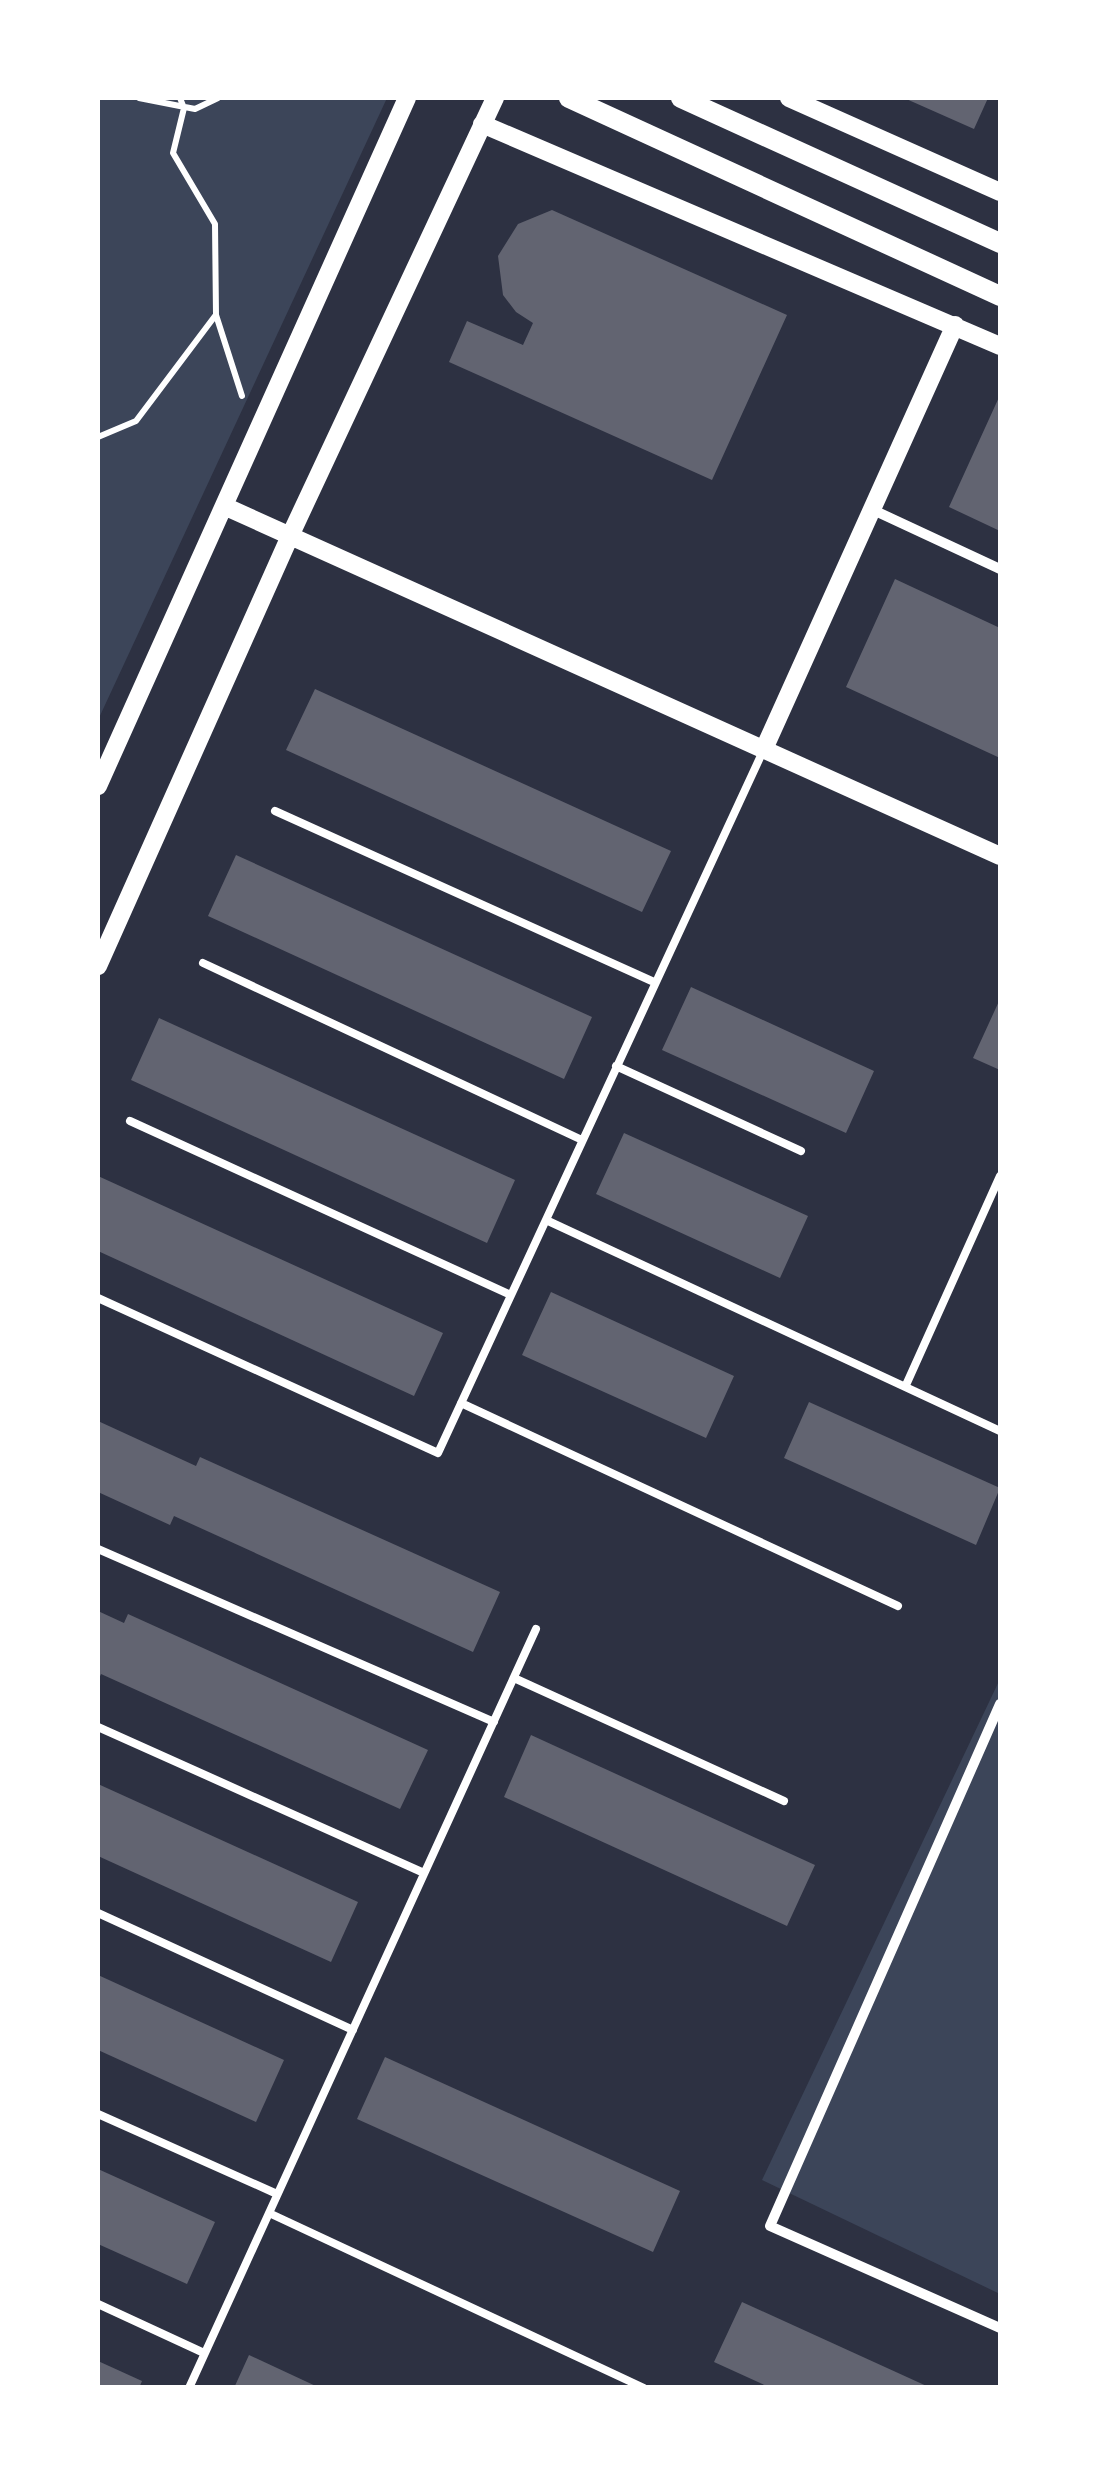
<svg xmlns="http://www.w3.org/2000/svg" width="1098" height="2485" font-family="'Archivo Narrow',sans-serif">
  <rect width="100%" height="100%" fill="#2d3142"/>
  <path fill="#3c4559" d="M98,98H387L98,720Z
    M1000,1679V2294L762,2180Z"/>
  <path fill="#626471" d="M904,98H988L974,129Z
    M552,210L787,315L712,480L449,362L467,321L523,345L533,323L516,312L503,295L498,256L518,224Z
    M1000,395V531L949,507Z
    M895,579L1000,628V758L846,687Z
    M315,689L671,851L642,912L286,750Z
    M236,855L592,1017L564,1079L208,916Z
    M691,987L874,1071L846,1133L662,1050Z
    M1000,999V1070L973,1058Z
    M159,1018L515,1180L487,1243L131,1080Z
    M624,1133L808,1216L780,1278L596,1194Z
    M98,1176L443,1333L414,1396L98,1251Z
    M551,1292L734,1376L706,1438L522,1355Z
    M809,1402L1000,1488L976,1545L784,1458Z
    M98,1421L196,1466L200,1457L500,1592L473,1652L174,1516L170,1525L98,1492Z
    M98,1611L124,1623L128,1614L428,1750L400,1809L101,1674L98,1681Z
    M531,1735L815,1865L787,1926L504,1797Z
    M98,1784L358,1902L331,1962L98,1856Z
    M98,1975L284,2060L256,2122L98,2050Z
    M385,2057L680,2191L653,2252L357,2119Z
    M98,2169L215,2222L187,2284L98,2244Z
    M742,2302L931,2388H771L714,2362Z
    M249,2355L320,2388H234Z
    M98,2361L142,2381L139,2388H98Z"/>
  <g fill="none" stroke-linecap="round" stroke-linejoin="round">
    <path stroke="#fff" stroke-width="6" d="M139,98L195,109L218,98
      M180,98L184,108L173,153L215,224L216,315L242,396
      M98,437L136,421L215,316"/>
    <path stroke="#fff" stroke-width="8" d="M275,811L654,982
      M203,963L582,1140
      M616,1066L801,1151
      M130,1121L511,1295
      M546,1220L1000,1431
      M98,1298L438,1453L764,749
      M906,1385L1000,1176
      M461,1403L898,1606
      M98,1549L494,1722
      M514,1678L784,1801
      M98,1727L424,1873
      M98,1913L353,2030
      M98,2114L277,2194
      M269,2213L644,2388
      M98,2304L204,2353
      M189,2388L536,1629"/>
    <path stroke="#fff" stroke-width="10" d="M871,509L1000,569
      M1000,1704L770,2226L1000,2328"/>
    <path stroke="#fff" stroke-width="18" d="M789,98L1000,192
      M482,124L1000,346
      M224,506L1000,856
      M764,749L955,325
      M98,786L407,98
      M98,966L290,536L495,98"/>
    <path stroke="#fff" stroke-width="20" d="M569,98L1000,296
      M681,98L1000,243"/>
  </g>
  <rect width="1098" height="2485" fill="none" stroke="#ffffff" stroke-width="200"/>
</svg>
